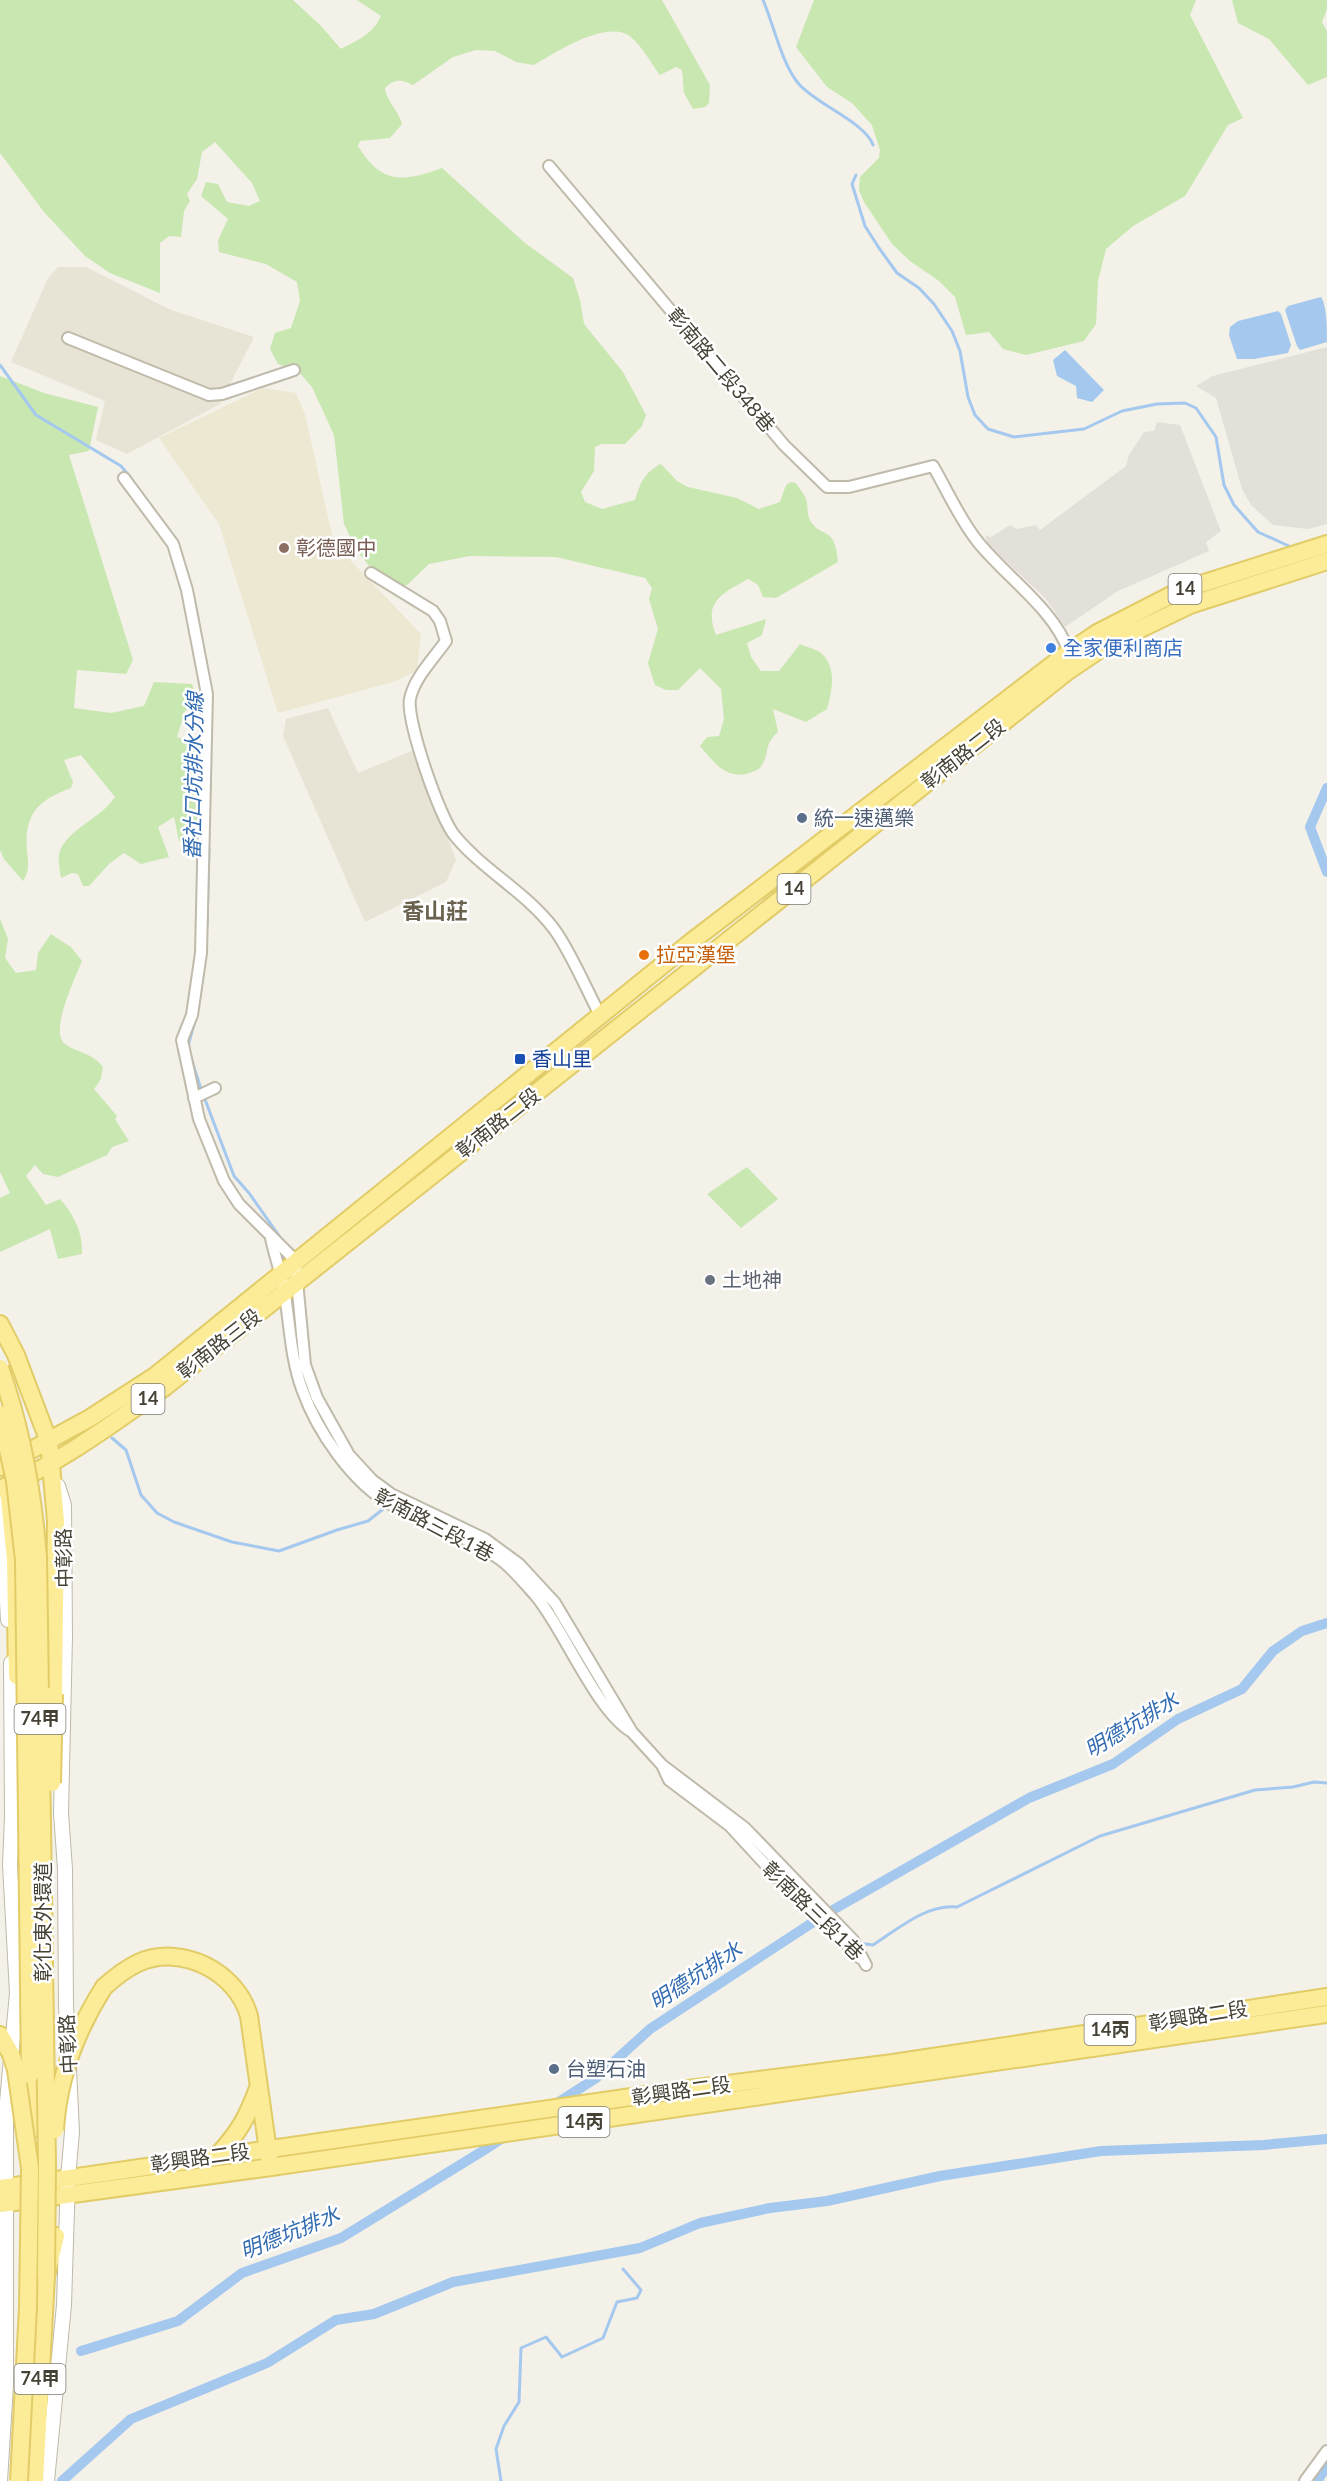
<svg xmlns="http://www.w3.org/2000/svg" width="1327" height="2481" font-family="Lato,'Noto Sans TC',sans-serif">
  <rect width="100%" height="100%" fill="#f3f1e8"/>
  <path fill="#e7e4d6" d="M58,267H86L171,310L254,337L220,404L127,454L96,440L105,401L11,362L48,278Z
    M328,708L358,773L414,750L456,860L446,882L365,922L283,736L286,719Z"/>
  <path fill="#e3e0d9" d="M1327,347V524L1308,529L1273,525L1251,505L1242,489L1216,398L1196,386L1213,376Z
    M1157,422L1180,425L1221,531L1206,542L1209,551L1118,591L1065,627L1046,599L987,543L985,535L991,537L1010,525L1017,529L1036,525L1040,530L1126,466L1129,455L1144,432L1154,431Z"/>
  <path fill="#ece8d2" d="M263,388L296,393L305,414L332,535L351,561L421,634L417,671L393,682L278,713L219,524L159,438Z"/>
  <path fill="#c8e7b1" d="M0,0H293L321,26L341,49C358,40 373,34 381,16L357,0H662L710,85L709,103L705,107L693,109L684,93L682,70L676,67L660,75C651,63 643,48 632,38C609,17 555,53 534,65L516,62L495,51L476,50L453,57L413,85C401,79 394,79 385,88C385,99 399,111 402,124L390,138L360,141L358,146C382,185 403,182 442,168L525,243L573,278L580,300L584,324L623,372L646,415L642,426L625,444H601L595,447L594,471L581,492L585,502L602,509L635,500C640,484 644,472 661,464L677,481L688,487L737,498L759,509L780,502L786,485L791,482L796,483C799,488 804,494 806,499C808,505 807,512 809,518C820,541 835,522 838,562L776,598L763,597L758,585L748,579C721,594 703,602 716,635L766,619L762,635L747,643L751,657L761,671H779L800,644C806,647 817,649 822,654C837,668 832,691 827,709L806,722L773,709L778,732C763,745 770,753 762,765C758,771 752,772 746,774C724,778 713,761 700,746L707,737L719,736L724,719L721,689L700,668L678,690H666L655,685L648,663L658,629L649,599L652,588L645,578L556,557L470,556L429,564L407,585L395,587L384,584L357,551L344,524L334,435L312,387L298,371L278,364L270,349L275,333L291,328L300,301L297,282L266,264L219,252L218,240L228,219L201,196L206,182L218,184L227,202L249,206L260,201L252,183L215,142L202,152L197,179L187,194L190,201L184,211L181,237L169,236L160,243V293L110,273L85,256L44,212L0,153Z
    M814,0H1196L1190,15L1243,118L1228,125L1185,196L1133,226L1106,249L1098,281L1096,324L1084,341L1026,355L1003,349L989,332L966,335L955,297L939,281L910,261L892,244L864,202L859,190L860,177L879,158L880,150L872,125L852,103L827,87L796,47Z
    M1232,0H1327V9L1322,22L1327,31V77L1308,85L1269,39L1238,23Z
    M0,376L44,393L98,407L89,451L69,455L133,660L126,674L77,670L74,708L111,713L144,706L154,682L192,684L198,704L185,711L177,737L197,744L200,809L194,842L179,841L174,817L158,827L169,857L141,864L124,853L109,864L89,886H83L78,874L72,873L61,878C60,871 58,861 59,854C65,830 102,818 115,797L81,755L64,760L73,782L71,788C39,800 24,813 27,850C28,863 30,870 23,881L4,859L0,850Z
    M0,919L8,939L5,958L16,973L36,970L38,953L51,934L71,947L82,961C76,976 51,1028 63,1042C74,1053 91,1051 103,1067L101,1079L94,1089L117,1116L115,1119L129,1141L112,1147L107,1155L58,1177L43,1174L35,1165L26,1176L46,1205L60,1199C74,1215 83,1232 82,1254L58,1259L50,1229L0,1252V1198L10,1193L0,1172Z
    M747,1167L778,1199L741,1228L707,1194Z"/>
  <path fill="#a5c8ef" d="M1321,297C1327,306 1327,329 1327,342L1300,350L1297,346L1285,310L1288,306Z
    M1278,311L1281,314L1291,345L1288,353L1254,359H1237L1229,335L1230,327L1238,321Z
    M1065,350L1104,390L1092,402L1077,398L1076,386L1057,376L1053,360Z"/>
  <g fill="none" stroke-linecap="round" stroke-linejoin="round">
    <path stroke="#a5c8ef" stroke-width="3" d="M763,0C773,23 782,64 798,83C815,104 865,122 873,145
      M856,175L852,184L865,226L879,248L897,273L919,288L934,304L952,331L960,351L968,397L975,415L988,429L1014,437L1084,429L1122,411L1157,404L1185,403L1196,408L1216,437L1224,485L1234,505L1258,532L1291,547
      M0,365L36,415L121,466L130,477
      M191,586L198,618
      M207,925L209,848
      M197,1014L202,982
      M188,1046L194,1024
      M190,1055L201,1089L234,1176L249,1193L282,1240
      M292,1302L298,1342
      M112,1438L126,1450L141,1495L157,1513L174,1522L232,1542L279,1551L337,1530L368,1521L387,1506
      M857,1943L873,1945C898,1929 926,1904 957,1907L1100,1836L1255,1790L1293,1787L1314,1782L1327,1783
      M501,2481L496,2449L504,2426L519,2402L521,2348L546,2337L562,2357L603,2338L617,2302L637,2298L641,2290L623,2269"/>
    <path stroke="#a5c8ef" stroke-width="10" d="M1327,788L1310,827L1327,872
      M81,2351L178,2321L242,2273L341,2238L481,2152L596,2078L650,2029L824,1915L1029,1798L1113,1764L1178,1719L1242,1689L1273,1651L1302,1631L1327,1623
      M62,2481L131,2419L267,2363L336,2320L374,2314L453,2282L640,2248L700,2223L770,2208L827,2201L940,2176L1101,2151L1263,2145L1327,2139
      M1317,2481L1327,2466"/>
    <g stroke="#bfbaaa" stroke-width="14">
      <path id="minor" d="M549,166L784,445L827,487H849L933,466C947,490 960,520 978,542C1006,577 1054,609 1069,652
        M68,338L209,395L222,394L294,370
        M124,478L173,544L187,590L207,694L201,953L192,1015L182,1040L199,1119L224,1181L239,1204L295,1260L305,1365L317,1398L349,1455L372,1480L391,1494L485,1539L519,1564L555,1603L632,1732L662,1765L745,1828L853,1940L866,1965
        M371,573L433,611L440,621L446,641C434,658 414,678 410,699C406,720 440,819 455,836C484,871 526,892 554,929C571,952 587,991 601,1017
        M194,1098L215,1088
        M271,1238C275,1257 282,1276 285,1295C290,1327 291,1359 302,1389C317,1431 352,1483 392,1505C428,1524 467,1536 501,1560C513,1569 525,1584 536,1596C565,1631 596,1711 632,1732
        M662,1765L669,1780L730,1826L775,1875L811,1907L860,1958
        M1305,2481L1327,2451"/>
    </g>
    <g stroke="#bfbaaa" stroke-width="16">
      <path id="tertiary" d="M5,1499L2,1509L8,1620
        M0,2481L6,2385V2113L17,1993L10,1865L12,1816L11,1663
        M47,2481L64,2305L68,2178L72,2132L66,2005L65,1869L61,1813L65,1636L64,1505L58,1486"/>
    </g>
    <g stroke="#e2cc67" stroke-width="20">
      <path id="primary" d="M0,1324L16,1355L49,1442L56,1521L54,1694
        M0,1467L90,1418L155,1376L691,942L1069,652L1097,633L1179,591L1327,544
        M0,1489C60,1463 112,1424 165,1387L1068,671L1105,646L1190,605L1327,561
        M9,1498L15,1560L17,1676
        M104,1987C114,1978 125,1969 138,1963C181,1943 237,1972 249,2016L269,2158
        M0,2035L11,2054
        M30,2131V2075
        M217,2156C239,2132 247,2118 258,2088
        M0,2188L673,2091L893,2063L1327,1997
        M0,2204L271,2167L1327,2014
        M35,2481L46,2276L56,2236"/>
    </g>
    <use href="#minor" stroke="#fff" stroke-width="10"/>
    <use href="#tertiary" stroke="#fff" stroke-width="14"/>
    <use href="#primary" stroke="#fcec98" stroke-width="16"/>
    <g stroke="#e2cc67" stroke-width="20" stroke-linecap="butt">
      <path id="primary-bridge" d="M0,1368C22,1430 33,1492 38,1558L47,2163L46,2276
        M0,1414L15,1481L24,1560L30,2075
        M52,1783L54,1694
        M11,2054L16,2070L30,2168L28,2307L19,2481
        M55,2130C58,2078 76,2031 104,1987"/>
    </g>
    <use href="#primary-bridge" stroke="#fcec98" stroke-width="16"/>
  </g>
  <circle fill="#8d6e63" stroke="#fff" stroke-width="2" cx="284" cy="548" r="6"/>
  <circle fill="#3f7fe0" stroke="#fff" stroke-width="2" cx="1051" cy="648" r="6"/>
  <g fill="#5c6f8a" stroke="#fff" stroke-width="2">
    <circle cx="802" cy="818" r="6"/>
    <circle cx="554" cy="2069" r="6"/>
  </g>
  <circle fill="#e8710a" stroke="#fff" stroke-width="2" cx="644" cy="955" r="6"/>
  <rect fill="#1a4fb4" stroke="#fff" stroke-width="2" x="514" y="1053" width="12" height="12" rx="3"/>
  <circle fill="#6b7280" stroke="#fff" stroke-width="2" cx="710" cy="1280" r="6"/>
  <g text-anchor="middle" stroke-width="5" stroke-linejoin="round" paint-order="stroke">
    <g fill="#fff" stroke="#7e7b72" stroke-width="1.5">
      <rect x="1168.5" y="574" width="33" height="30" rx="4.5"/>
      <rect x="777.5" y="874" width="33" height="30" rx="4.5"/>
      <rect x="131.5" y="1384" width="33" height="30" rx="4.5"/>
      <rect x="14.5" y="1704" width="51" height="30" rx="4.5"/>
      <rect x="1084.5" y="2015" width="51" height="30" rx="4.5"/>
      <rect x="558.5" y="2107" width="51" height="30" rx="4.5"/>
      <rect x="14.5" y="2364" width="51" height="30" rx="4.5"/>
    </g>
    <g font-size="18" font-weight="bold" fill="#474236">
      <text x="1185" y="595">14</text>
      <text x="794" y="895">14</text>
      <text x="148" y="1405">14</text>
      <text x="40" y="1725">74甲</text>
      <text x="1110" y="2036">14丙</text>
      <text x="584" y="2128">14丙</text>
      <text x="40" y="2385">74甲</text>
    </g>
    <g font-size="20" fill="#474236" stroke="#fff">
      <text transform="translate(721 370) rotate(50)" y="7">彰南路二段348巷</text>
      <text transform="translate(963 754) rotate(-38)" y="7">彰南路二段</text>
      <text transform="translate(498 1123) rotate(-38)" y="7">彰南路二段</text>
      <text transform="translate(219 1344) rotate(-38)" y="7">彰南路三段</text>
      <text transform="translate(434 1525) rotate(28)" y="7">彰南路三段1巷</text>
      <text transform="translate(64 1558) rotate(-91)" y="7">中彰路</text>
      <text transform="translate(813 1911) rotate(44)" y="7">彰南路三段1巷</text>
      <text transform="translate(43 1922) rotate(-90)" y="7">彰化東外環道</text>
      <text transform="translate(1198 2016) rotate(-9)" y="7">彰興路二段</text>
      <text transform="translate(68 2044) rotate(-93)" y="7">中彰路</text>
      <text transform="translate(681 2091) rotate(-8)" y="7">彰興路二段</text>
      <text transform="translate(200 2158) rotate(-8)" y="7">彰興路二段</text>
    </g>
    <g font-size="20" fill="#785e54" stroke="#fff" text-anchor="start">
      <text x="296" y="555">彰德國中</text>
    </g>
    <g font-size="20" fill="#366cbe" stroke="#fff" text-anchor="start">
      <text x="1063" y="655">全家便利商店</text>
    </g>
    <g font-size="20" fill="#4e5e75" stroke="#fff" text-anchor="start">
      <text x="814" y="825">統一速邁樂</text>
      <text x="566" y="2076">台塑石油</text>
    </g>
    <g font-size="20" fill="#c56008" stroke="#fff" text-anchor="start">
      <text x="656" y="962">拉亞漢堡</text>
    </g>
    <g font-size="20" fill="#164399" stroke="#fff" text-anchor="start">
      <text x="532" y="1066">香山里</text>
    </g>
    <g font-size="20" fill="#5b616d" stroke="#fff" text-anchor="start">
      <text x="722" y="1287">土地神</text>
    </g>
    <g font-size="21" font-style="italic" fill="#316bb1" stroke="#fff">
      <text transform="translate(194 776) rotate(-89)" y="7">番社口坑排水分線</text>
      <text transform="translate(1132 1725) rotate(-31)" y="7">明德坑排水</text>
      <text transform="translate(696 1976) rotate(-33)" y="7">明德坑排水</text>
      <text transform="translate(290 2233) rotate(-22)" y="7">明德坑排水</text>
    </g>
    <g font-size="22" font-weight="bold" fill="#69624e" stroke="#fff">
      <text x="435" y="919">香山莊</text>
    </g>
  </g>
</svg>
